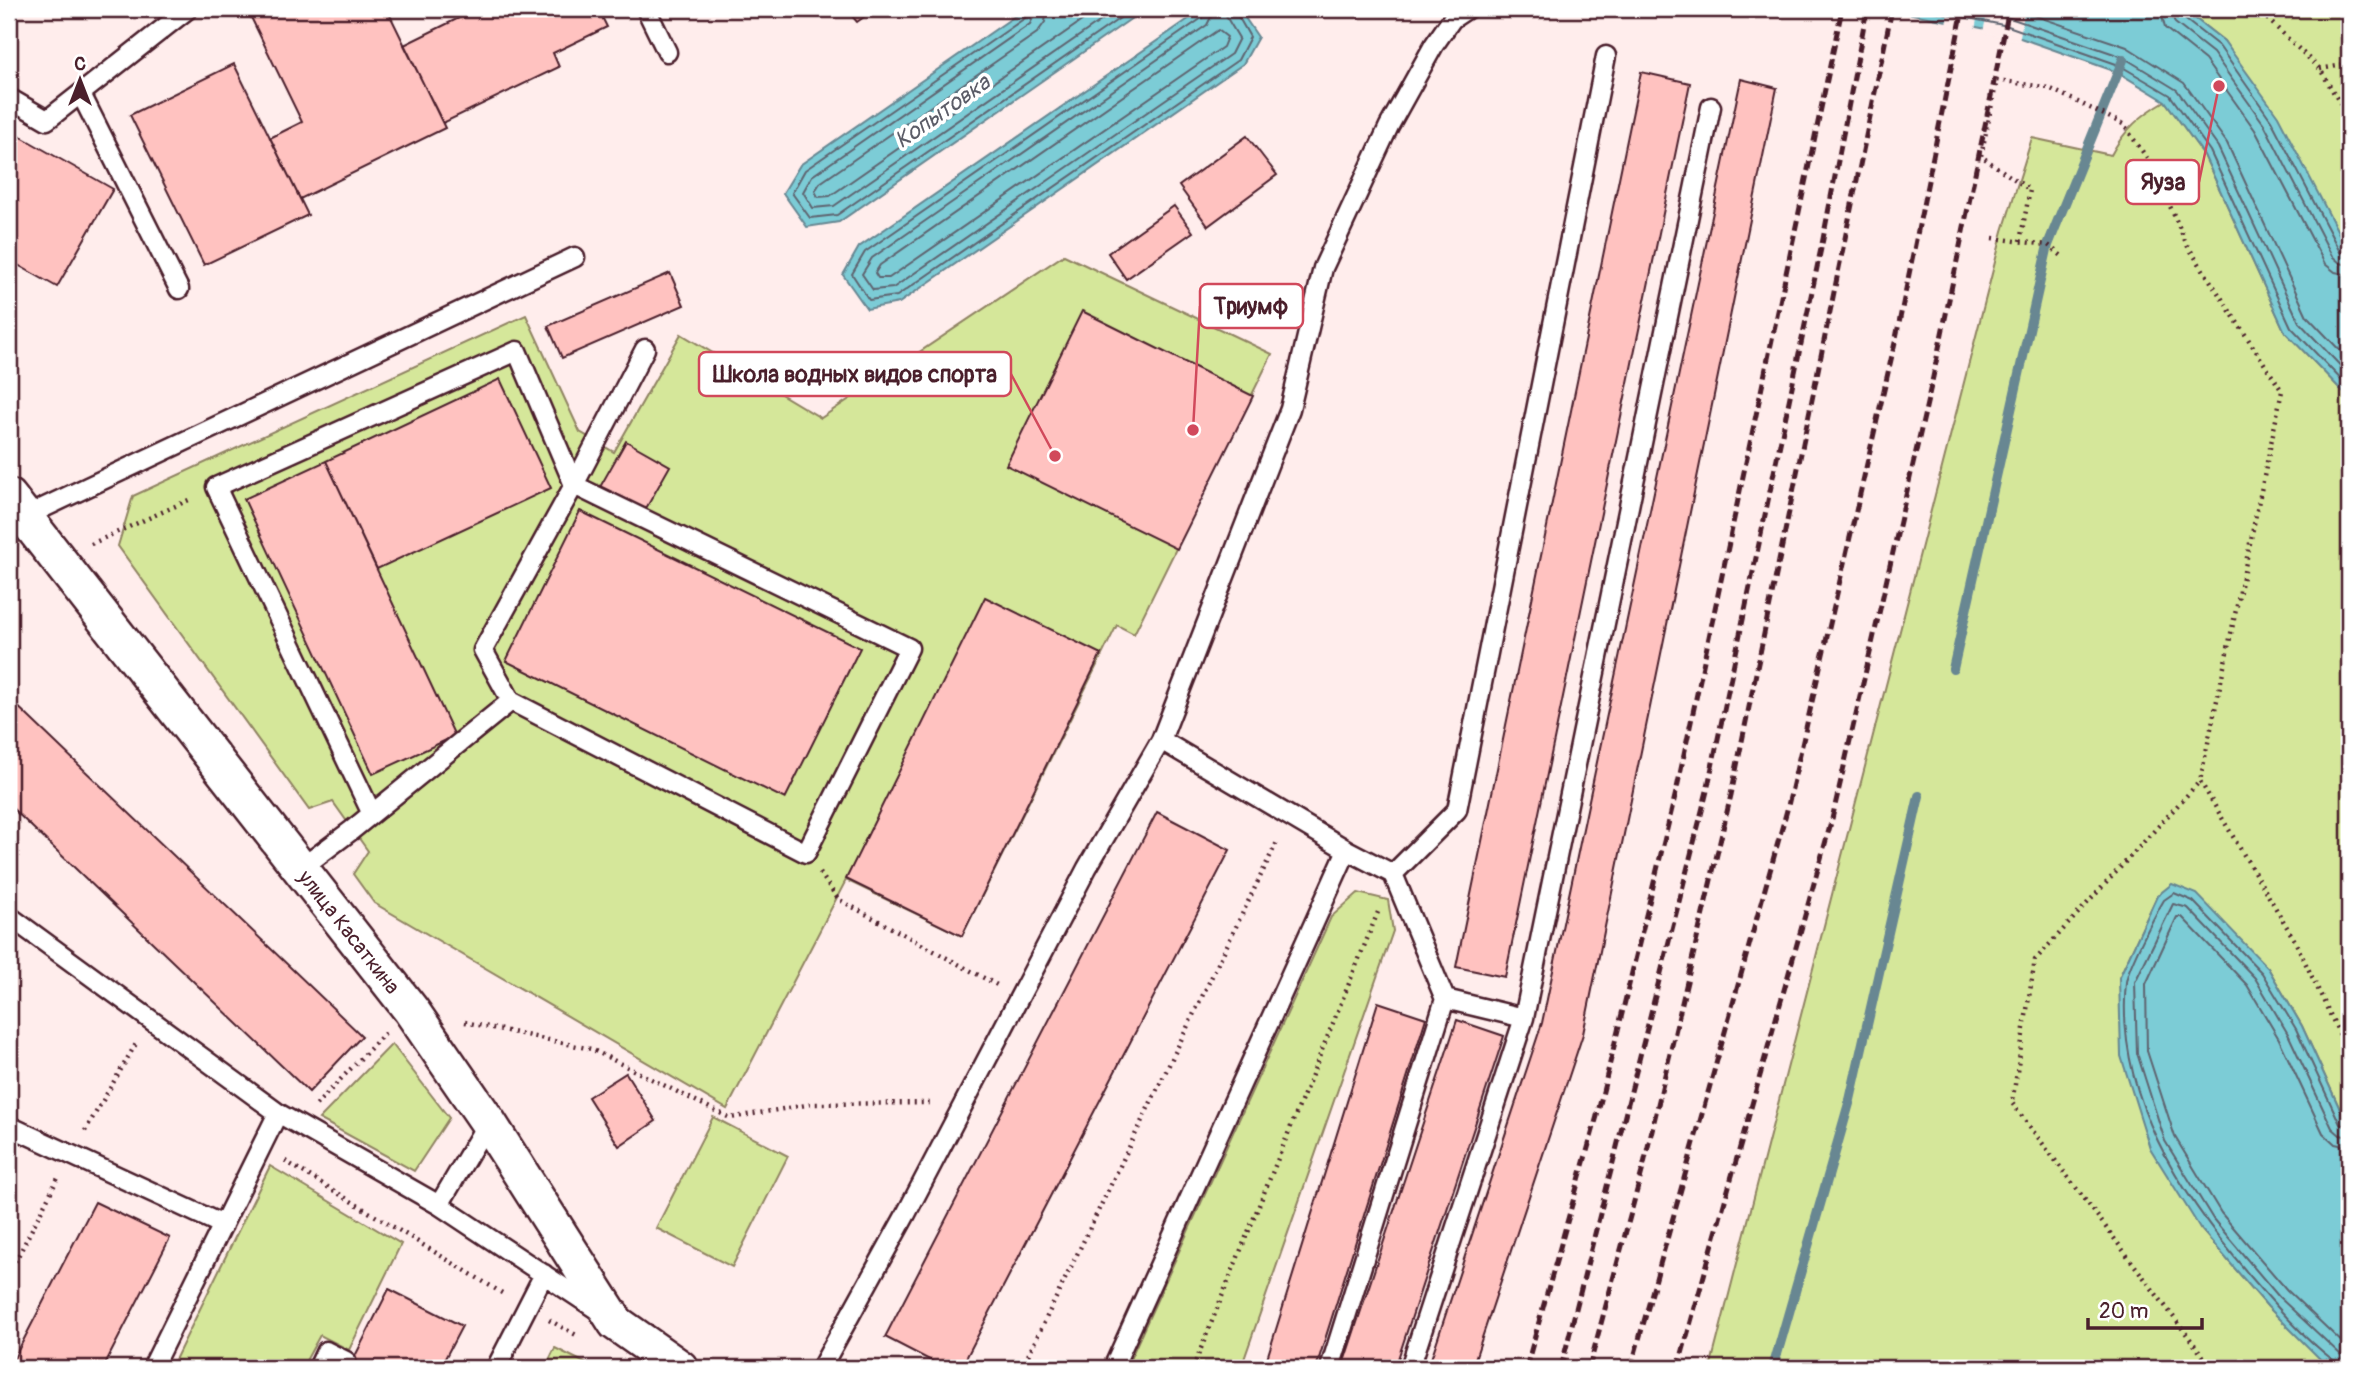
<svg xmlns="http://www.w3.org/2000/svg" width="2358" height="1377" font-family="Pangolin,sans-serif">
  <rect width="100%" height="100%" fill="#ffedec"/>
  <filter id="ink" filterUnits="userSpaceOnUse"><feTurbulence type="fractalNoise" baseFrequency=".0143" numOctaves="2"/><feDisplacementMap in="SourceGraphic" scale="14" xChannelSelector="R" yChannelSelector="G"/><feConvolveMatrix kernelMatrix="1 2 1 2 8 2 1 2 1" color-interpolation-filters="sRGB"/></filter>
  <g filter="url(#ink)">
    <path fill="#d5e79a" stroke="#908362" stroke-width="2" d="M2183,9H2349V253L2224,41Z
      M2165,101L2204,155L2285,332L2349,398V1129L2302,1026L2268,968L2157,896L2119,978L2200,1228L2268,1307L2332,1368H1710L2003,231L2032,138L2111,155C2124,130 2141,115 2165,101Z
      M1064,255L1272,354L1134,634L1117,625L962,936L846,880L727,1109L374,903L353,874L368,851L333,802L309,810L118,546L133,496L526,315L580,432L614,452L681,334L821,418Z
      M1358,893L1388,900L1393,931L1241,1368H1126L1331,917Z
      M392,1044L449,1118L414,1171L319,1119Z
      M713,1117L788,1156L732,1267L656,1228Z
      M270,1166L401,1244L349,1350L320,1335L302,1368H171Z
      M555,1348L595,1368H545Z"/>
    <path fill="#7bccd6" stroke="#678792" stroke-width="2" d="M1025,9H1145L839,222L807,227L783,193L800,165Z
      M1203,9H1239L1258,37L1243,64L899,303L867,309L843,275L859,247Z
      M1888,9H2183L2224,41L2278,116L2349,253V398L2285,332L2204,155L2165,101L2117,72L2006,33Z
      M2172,884L2197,894L2268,968L2302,1026L2349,1129V1368H2332L2322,1361L2268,1307L2200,1228L2150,1148L2121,1056L2119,978L2157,896Z"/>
    <path fill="#ffedec" d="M1949,9H1979L1975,30L1946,24Z
      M1988,9H2025L2019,42L1983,32Z"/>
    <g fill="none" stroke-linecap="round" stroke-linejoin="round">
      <path stroke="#5e646f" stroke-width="2" d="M1028,9L1025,18L805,170L792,193L810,218L837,215L1133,9
        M1037,9L1030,24L812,176L803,192L813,208L834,206L1118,9
        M1047,9L1045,22L1037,33L820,183L815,191L818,197L830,196L1099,9
        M1206,9L1202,18L865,252L852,274L869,300L897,296L1238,60L1250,37L1234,9
        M1215,9L1207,25L872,258L862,274L873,290L893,288L1231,54L1239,38L1227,18L1225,9
        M1923,9L2008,26L2119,65L2170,95L2210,151L2291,327L2349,388
        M1966,9L2010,18L2123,57L2177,90L2218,147L2299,322L2349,375
        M2015,9L2127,47L2184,83L2227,143L2307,316L2349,360
        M2160,9L2165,28L2205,60L2255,130L2325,264L2335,272L2349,275
        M2170,9L2175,23L2213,53L2264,124L2332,256L2340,263L2349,265
        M2179,9L2182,17L2219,46L2271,120L2340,252L2349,256
        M1218,30L1227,37L1223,47L889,278H878L875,273L880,265Z
        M2349,1147L2335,1144L2323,1133L2279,1039L2247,985L2182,917H2177L2146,984L2147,1051L2175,1137L2221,1213L2287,1290L2349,1349
        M2336,1368L2333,1360C2303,1337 2276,1306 2251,1277C2181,1195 2115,1096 2126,982C2128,966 2155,915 2164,900L2174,893L2193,901L2262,973L2296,1029L2340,1124L2349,1128
        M2345,1368L2341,1355L2279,1297L2213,1219L2165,1141L2137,1053L2135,982L2173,904L2188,908L2255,978L2288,1034L2332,1128L2340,1135L2349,1137"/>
      <path stroke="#678792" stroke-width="10" d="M1953,669L2048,245L2123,60
        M1773,1368L1850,1100L1919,796"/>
    </g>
    <path fill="#ffc2c0" stroke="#4a1f2b" stroke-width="2" d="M247,9H387L445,128L300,199L270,138L302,122Z
      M464,9H598L607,27L553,53L559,67L443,123L404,45L467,14Z
      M846,9H875L857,22Z
      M234,64L308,215L204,265L130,115Z
      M1641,72L1690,83L1505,977L1456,967Z
      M1741,79L1777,88L1583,1034L1472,1368H1428L1542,1023Z
      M9,130L113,189L57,287L9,260Z
      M1247,136L1277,175L1208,226L1179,186Z
      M1174,206L1193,232L1126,279L1108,253Z
      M670,273L684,305L562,358L548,326Z
      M1082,311L1253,396L1177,549L1006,465Z
      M500,379L551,488L377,569L326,461Z
      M626,441L670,466L644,512L600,487Z
      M326,461L455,736L373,774L244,499Z
      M580,511L860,648L785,799L506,661Z
      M985,597L1101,654L962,936L846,879Z
      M9,698L362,1036L309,1092L9,805Z
      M1157,812L1230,850L961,1368H945L885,1337Z
      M1378,1002L1426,1018L1316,1368H1264Z
      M1457,1020L1504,1036L1395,1368H1342Z
      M626,1073L656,1121L619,1146L588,1097Z
      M95,1202L170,1238L103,1368H9Z
      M389,1289L462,1326L440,1368H349Z"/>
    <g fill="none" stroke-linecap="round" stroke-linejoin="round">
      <g stroke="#4a1f2b" stroke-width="23">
        <path id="service" d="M646,9L667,52
          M81,94L179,289
          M9,98L47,120L188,9
          M24,517L575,257
          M372,814L216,487L517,351L574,485L645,349
          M300,869L352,830L511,701L806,853L909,648L574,485L483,650L511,701
          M1393,874L1457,810L1606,56
          M9,916L278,1113L439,1205L488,1122
          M1445,999L1524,1018L1711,107
          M9,1126L223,1225
          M439,1205L599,1311
          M152,1368L278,1113
          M318,1368L326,1351L346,1361
          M496,1368L544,1274
          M821,1368L906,1214L1087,868L1161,740L1290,409L1323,268L1389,126L1434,45L1452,19L1467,9
          M1113,1368L1347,850L1161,740
          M1330,1368L1445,999L1393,874L1347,850
          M1410,1368L1524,1018"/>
      </g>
      <g stroke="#4a1f2b" stroke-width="40">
        <path id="minor" d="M9,497L411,1010L488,1122L616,1323L680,1368"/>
      </g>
      <path stroke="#4a1f2b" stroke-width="4.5" stroke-dasharray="2 5" stroke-linecap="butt" d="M2257,9L2320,69L2349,119
        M2320,69L2349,64
        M1993,238L2048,245L2063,257
        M2020,241L2030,190L1981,156L1997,80L2049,88L2123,124L2152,165L2187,245L2282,391L2200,781
        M91,544L191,499
        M820,873L838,899L997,985
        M465,1022L591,1049L730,1118L812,1104L933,1103
        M316,1105L385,1033
        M85,1131L137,1042
        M285,1161L502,1293
        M9,1274L58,1178
        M549,1320L578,1336
        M1022,1368L1278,840
        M1193,1368L1378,912
        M2212,1368L2012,1103L2035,960L2200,781L2294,939L2349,1054"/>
      <use href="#service" stroke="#fff" stroke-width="18"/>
      <use href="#minor" stroke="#fff" stroke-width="35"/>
      <path stroke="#4a1f2b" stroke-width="5" stroke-dasharray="10 5" stroke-linecap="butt" d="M1526,1368L1597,1116L1677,788L1842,9
        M1561,1368L1707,791L1823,239L1867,9
        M1589,1368L1643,1168L1731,795L1892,9
        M1631,1368L1787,810L1896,338L1963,9
        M1678,1368L1832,819L1933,377L2009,9"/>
    </g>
  </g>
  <g text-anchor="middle" stroke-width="7" stroke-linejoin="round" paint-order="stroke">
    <g font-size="21" fill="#4a1f2b" stroke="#fff">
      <text transform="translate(349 932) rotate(52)" y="7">улица Касаткина</text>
    </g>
    <g font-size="23" font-style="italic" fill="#5b5c67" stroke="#fff">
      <text transform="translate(942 111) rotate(-35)" y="8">Копытовка</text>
    </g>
  </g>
  <path fill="none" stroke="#d1495b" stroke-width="2.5" d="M2219 86L2199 182M1193 430L1200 306M1055 456L1011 374"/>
  <g fill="#d1495b" stroke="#fff" stroke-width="2.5">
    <circle cx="2219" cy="86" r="7"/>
    <circle cx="1193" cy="430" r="7"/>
    <circle cx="1055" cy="456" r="7"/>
  </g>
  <g fill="#fff" stroke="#d1495b" stroke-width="2.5">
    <rect x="2126" y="160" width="73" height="44" rx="7"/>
    <rect x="1200" y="284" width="103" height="44" rx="7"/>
    <rect x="699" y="352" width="312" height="44" rx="7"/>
  </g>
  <g font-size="23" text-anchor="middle" font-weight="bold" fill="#4a1f2b">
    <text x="2163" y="190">Яуза</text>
    <text x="1251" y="314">Триумф</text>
    <text x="855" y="382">Школа водных видов спорта</text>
  </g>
  <rect width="2358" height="1377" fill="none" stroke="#fff" stroke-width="35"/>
  <rect x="18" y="18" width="2323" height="1342" fill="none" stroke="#4a1f2b" stroke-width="2.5" filter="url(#ink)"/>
  <g transform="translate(80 80)" stroke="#ffffff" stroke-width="5" paint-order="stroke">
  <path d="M0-5L12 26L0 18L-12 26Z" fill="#4a1f2b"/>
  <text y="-10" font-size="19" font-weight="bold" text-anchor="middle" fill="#4a1f2b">С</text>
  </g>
  <path d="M2088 1318v10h114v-10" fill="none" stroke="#4a1f2b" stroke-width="3.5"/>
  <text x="2099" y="1318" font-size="21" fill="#4a1f2b" stroke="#ffffff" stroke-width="5" paint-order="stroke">20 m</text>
</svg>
